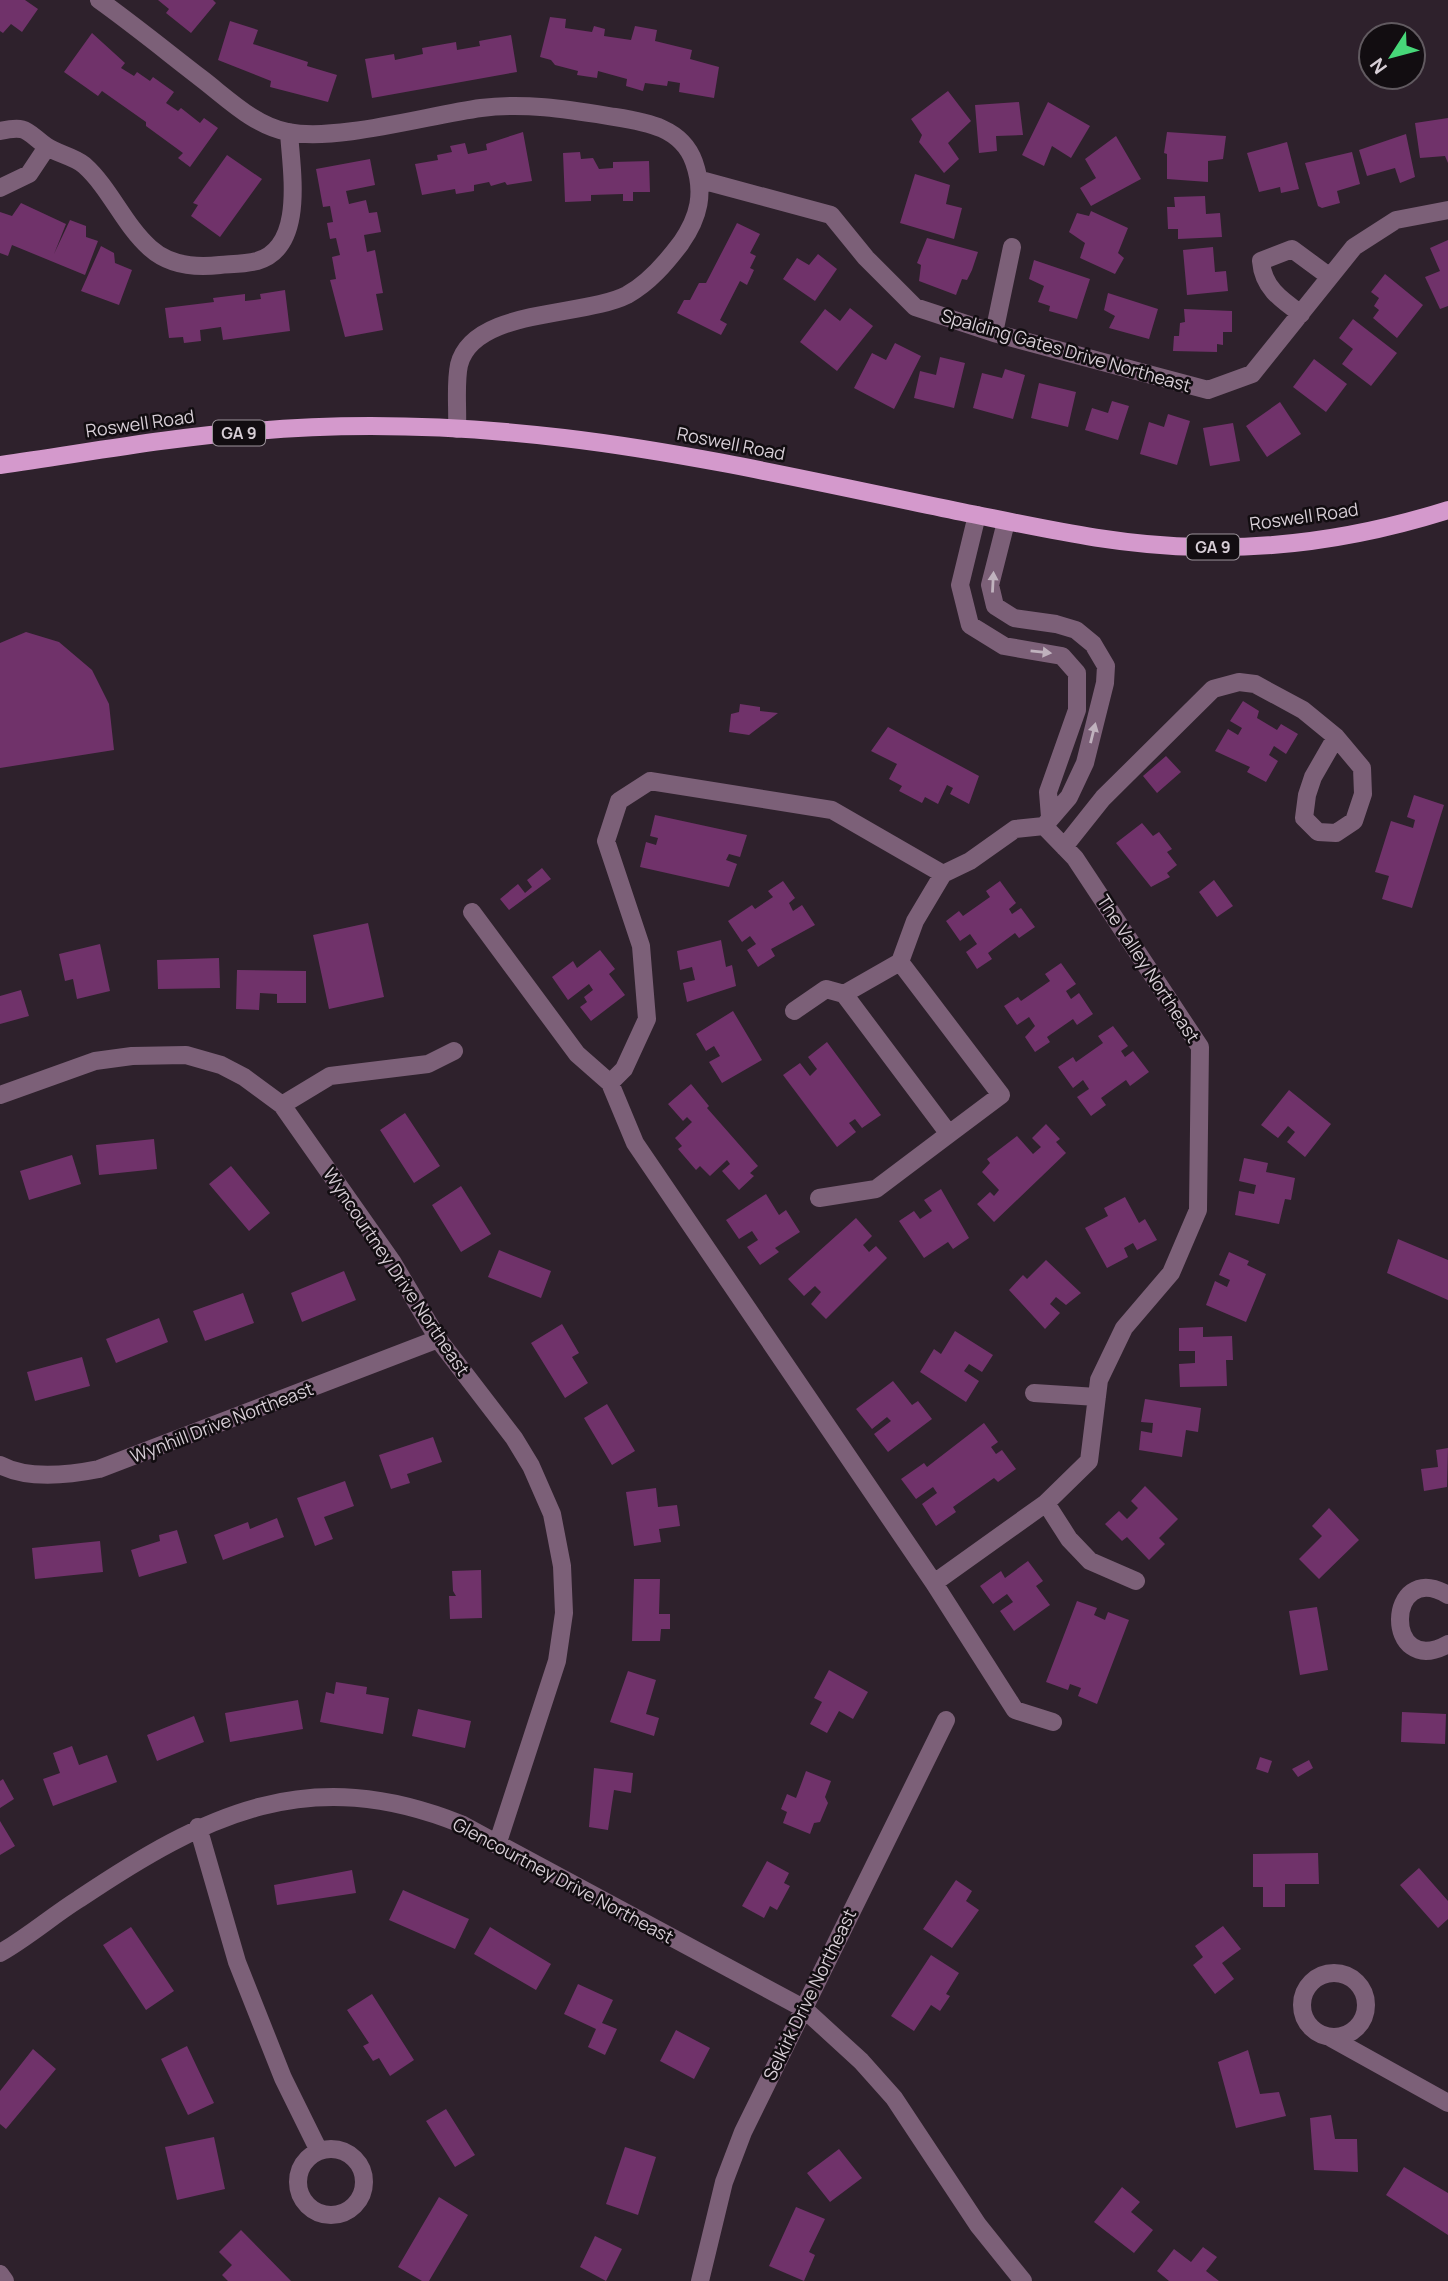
<svg xmlns="http://www.w3.org/2000/svg" width="1448" height="2281" font-family="Manrope,sans-serif">
  <rect width="100%" height="100%" fill="#2e212c"/>
  <path fill="#70326a" d="M0,0H25L38,9L22,32L11,24L3,33L0,31Z
    M158,0H213L216,3L191,33L166,13L169,9Z
    M550,17L566,19L565,28L592,32L594,26L605,29L604,36L631,40L635,26L657,30L655,41L692,50L690,59L719,67L714,98L679,92L680,83L668,81L667,86L645,83L643,91L626,86L627,79L598,71L597,78L577,75L578,71L555,65L551,60L540,57Z
    M230,21L258,30L253,44L308,62L307,66L337,75L328,102L270,87L271,81L218,60Z
    M92,33L125,63L121,68L134,76L137,72L150,81L153,77L174,92L166,103L178,111L181,108L200,123L204,118L218,128L190,167L178,158L183,153L146,126V122L102,91L98,96L64,72Z
    M511,35L517,72L372,98L365,59L394,54L395,60L423,54L422,48L456,42L457,50L480,46L479,41Z
    M948,91L971,121L948,143L959,159L944,173L919,142L922,135L911,119Z
    M1019,102L1023,135L996,136L997,151L979,153L975,105Z
    M1048,102L1090,126L1071,158L1052,146L1044,166L1022,155Z
    M1448,118V163L1445,156L1420,158L1415,123Z
    M523,132L532,181L507,185L505,182L491,186L489,182L474,185V191L456,194L455,189L422,195L415,164L438,160L437,155L452,152L450,146L465,143L468,154L487,150L486,144Z
    M1167,132L1226,136L1223,159L1208,161V182L1167,179V154L1164,153Z
    M1406,134L1415,177L1400,183L1395,168L1367,176L1359,150Z
    M1116,136L1141,179L1091,206L1080,188L1096,178L1085,159Z
    M1287,142L1299,189L1281,193L1280,187L1259,192L1247,153Z
    M580,152L581,159L593,158L599,169L613,168V162L649,161L650,192H633V201H623V194L591,195V201L565,202L563,153Z
    M1352,152L1360,184L1337,191L1340,203L1322,208L1318,206L1305,163Z
    M227,155L262,179L220,237L191,216L198,205L193,203Z
    M370,159L375,185L346,191L349,204L366,200L369,213L377,212L381,232L364,235L367,252L375,250L383,293L376,294L383,330L345,337L330,280L336,279L332,257L340,255L336,238L330,239L327,223L333,222L330,206L323,207L316,169Z
    M915,174L950,185L946,204L962,208L954,239L900,223Z
    M1205,196L1206,214L1220,213L1222,237L1178,239V229H1168L1167,207H1175L1174,197Z
    M21,203L66,224L54,254L70,220L86,226V237L98,241L85,275L12,245L8,256L0,253V212L12,216Z
    M1091,211L1128,228L1118,253L1124,258L1115,274L1080,258L1085,243L1069,232L1077,213L1089,216Z
    M737,223L760,234L750,253L756,256L750,268L754,270L747,285L740,281L720,320L727,324L721,335L677,313L684,300H690L699,283H706Z
    M927,238L978,252L972,270L967,280L962,279L956,295L919,281L921,265L917,263Z
    M1448,240V306L1440,309L1425,277L1440,271L1430,248Z
    M101,246L114,253L115,263L132,270L119,305L81,291Z
    M1213,247L1215,272L1226,271L1228,291L1187,295L1183,250Z
    M818,254L837,269L815,301L783,279L797,258L809,265Z
    M1034,260L1090,279L1077,319L1049,311L1050,306L1038,302L1044,286L1029,279Z
    M1385,274L1423,305L1397,338L1373,318L1379,310L1374,306L1379,298L1371,292Z
    M285,290L290,331L223,340L221,327L200,330L201,341L184,343L183,337L169,338L165,308L214,302L213,298L245,294V301L261,299L260,294Z
    M1108,293L1158,309L1149,339L1109,328L1115,316L1104,310Z
    M850,308L873,326L837,371L800,342L825,309L840,321Z
    M1184,309L1232,311V332H1223V345L1217,344V352L1173,351L1174,336H1179L1180,323L1185,322Z
    M1353,319L1397,353L1371,386L1342,364L1353,349L1339,338Z
    M895,343L921,356L894,409L854,388L872,353L886,360Z
    M940,357L965,363L954,408L914,398L920,371L936,375Z
    M1314,359L1347,384L1326,412L1293,387Z
    M1005,369L1025,375L1013,419L973,408L982,373L1002,378Z
    M1039,383L1076,392L1068,427L1031,418Z
    M1112,401L1129,406L1118,440L1085,430L1092,408L1108,413Z
    M1280,402L1301,434L1267,457L1246,426Z
    M1168,414L1190,421L1177,465L1140,454L1149,422L1164,427Z
    M1233,423L1240,461L1210,466L1203,428Z
    M26,632L59,642L92,670L109,704L114,750L0,768V643Z
    M1243,701L1259,711L1257,718L1277,730L1281,724L1298,734L1286,754L1274,746L1269,755L1278,761L1266,782L1247,772L1250,767L1215,751L1228,729L1238,735L1242,728L1230,721Z
    M740,704L760,707V711L778,713L749,735L729,732L731,714L739,712Z
    M888,727L979,776L969,804L950,794L953,788L947,785L938,804L925,797L922,803L899,791L902,786L889,779L897,764L871,751Z
    M1166,756L1181,772L1157,793L1143,776Z
    M1414,795L1444,805L1412,908L1382,899L1389,876L1375,872L1391,821L1413,828L1415,820L1407,817Z
    M655,815L747,835L740,857L729,854L726,860L737,864L729,887L640,867L646,842L656,845L658,838L650,836Z
    M1142,823L1153,836L1159,832L1172,849L1167,852L1177,865L1167,873L1170,877L1151,887L1116,843Z
    M542,868L551,879L509,910L500,899L518,884L525,893L532,887L527,880Z
    M1214,880L1233,906L1217,917L1199,892Z
    M783,881L795,898L789,903L793,911L802,905L815,925L771,949L775,956L758,967L747,950L756,944L750,936L742,942L728,921L752,905L755,909L773,897L768,891Z
    M1000,881L1016,903L1009,909L1012,914L1021,908L1035,927L1019,938L1015,933L988,953L992,959L977,969L966,952L977,944L970,934L960,941L946,921L959,911L963,916L990,897L986,891Z
    M368,923L384,997L329,1009L313,935Z
    M721,940L726,967L732,965L736,986L687,1002L683,983L695,980L692,967L680,970L677,951Z
    M100,944L110,991L77,999L73,979L65,981L59,954Z
    M600,950L615,969L609,974L625,995L591,1021L580,1007L587,1002L584,997L593,990L589,984L568,1000L552,977L573,961L577,968Z
    M219,958L220,988L158,989L157,960Z
    M1061,963L1076,984L1066,991L1071,999L1079,993L1093,1014L1077,1025L1073,1019L1047,1037L1050,1042L1035,1052L1025,1037L1035,1026L1029,1017L1017,1025L1004,1006L1018,997L1021,1001L1050,981L1045,974Z
    M237,970L306,971V1003H277V994L260,993L259,1010L236,1009Z
    M21,990L29,1016L0,1024V996Z
    M733,1011L762,1060L722,1083L709,1062L720,1056L714,1046L706,1051L696,1034Z
    M1113,1026L1128,1046L1121,1051L1125,1057L1133,1051L1149,1072L1130,1086L1126,1080L1101,1098L1106,1105L1091,1116L1077,1097L1089,1089L1083,1080L1073,1088L1058,1067L1073,1057L1076,1062L1103,1043L1098,1036Z
    M827,1042L881,1115L862,1128L855,1119L849,1123L856,1132L837,1147L783,1075L800,1063L810,1076L817,1069L808,1057Z
    M691,1084L709,1106L707,1108L758,1166L750,1173L754,1176L739,1190L722,1171L730,1164L727,1160L710,1176L700,1166L696,1170L678,1149L682,1146L675,1138L692,1122L687,1117L683,1121L668,1104Z
    M1289,1090L1331,1124L1305,1157L1287,1142L1295,1132L1288,1126L1278,1138L1261,1125Z
    M405,1113L440,1166L414,1183L380,1130Z
    M1046,1124L1060,1139L1056,1142L1066,1153L994,1222L977,1204L990,1192L994,1196L999,1190L982,1172L990,1163L987,1159L1017,1136L1033,1154L1041,1147L1032,1138Z
    M154,1139L157,1169L99,1175L96,1145Z
    M72,1155L81,1184L29,1200L20,1171Z
    M1244,1158L1268,1163L1266,1172L1295,1178L1291,1200L1285,1199L1279,1224L1235,1215L1239,1191L1254,1194L1256,1185L1239,1181Z
    M231,1166L270,1213L249,1231L209,1184Z
    M461,1186L491,1234L461,1252L432,1205Z
    M941,1189L969,1238L953,1249L948,1242L924,1258L899,1221L914,1211L920,1219L932,1211L924,1200Z
    M766,1194L779,1215L786,1210L800,1232L775,1248L779,1252L760,1265L747,1247L758,1240L752,1231L739,1239L726,1220Z
    M1125,1197L1139,1223L1145,1219L1157,1240L1137,1250L1133,1243L1124,1248L1128,1257L1107,1268L1085,1228L1108,1216L1104,1208Z
    M856,1218L872,1236L863,1245L869,1252L876,1246L887,1258L826,1319L811,1304L821,1292L815,1286L804,1296L788,1279Z
    M1398,1239L1448,1260V1300L1387,1273Z
    M499,1250L551,1271L541,1298L488,1277Z
    M1229,1252L1249,1261L1247,1265L1266,1274L1246,1322L1206,1305L1215,1281L1227,1287L1230,1280L1219,1275Z
    M1046,1260L1081,1293L1066,1305L1056,1297L1050,1304L1060,1313L1045,1329L1009,1290L1023,1275L1027,1279Z
    M344,1271L356,1300L302,1322L291,1293Z
    M243,1293L254,1323L205,1341L193,1311Z
    M159,1318L168,1342L116,1363L106,1339Z
    M562,1324L579,1353L572,1357L588,1383L565,1398L531,1343Z
    M1203,1327V1337L1232,1336L1233,1360H1226L1227,1386L1180,1387L1179,1364L1195,1363V1351H1179V1328Z
    M955,1331L993,1355L982,1372L969,1364L964,1371L979,1381L966,1402L920,1372L934,1349L941,1354Z
    M82,1357L90,1386L35,1401L27,1372Z
    M893,1381L912,1405L918,1401L932,1419L888,1452L874,1434L891,1421L887,1417L872,1429L856,1409Z
    M1145,1399L1201,1408L1198,1432L1186,1430L1182,1457L1139,1450L1141,1431L1152,1433L1153,1423L1141,1422Z
    M607,1404L635,1451L612,1465L584,1418Z
    M984,1423L998,1442L991,1447L996,1454L1002,1450L1016,1469L998,1482L994,1478L953,1507L956,1512L936,1526L922,1504L937,1493L933,1487L916,1499L901,1479L924,1463L927,1467Z
    M433,1437L442,1462L407,1474L410,1483L391,1489L379,1455Z
    M1448,1448L1447,1487L1424,1491L1421,1469L1438,1467L1436,1450Z
    M345,1481L354,1506L324,1517L333,1539L315,1546L297,1498Z
    M1145,1486L1178,1519L1159,1538L1165,1544L1149,1560L1127,1537L1122,1541L1105,1524L1119,1511L1127,1519L1138,1508L1131,1501Z
    M656,1488L658,1507L677,1505L680,1526L659,1529L661,1542L634,1546L626,1492Z
    M1329,1508L1359,1540L1319,1579L1299,1559L1322,1536L1312,1526Z
    M277,1518L284,1537L223,1560L214,1535L248,1522L250,1529Z
    M177,1530L187,1563L139,1577L131,1550L160,1541L159,1535Z
    M100,1541L103,1572L35,1579L32,1548Z
    M1028,1561L1043,1581L1036,1586L1050,1605L1014,1631L1000,1611L1013,1602L1007,1594L993,1604L980,1586L1001,1571L1005,1578Z
    M481,1570L482,1618L450,1619L449,1596H456L453,1591L452,1571Z
    M634,1579H660L659,1614H670V1629H661L660,1641H632Z
    M1077,1601L1097,1608L1094,1615L1105,1620L1108,1612L1129,1620L1097,1704L1078,1696L1081,1688L1070,1684L1068,1690L1046,1682Z
    M1317,1607L1328,1670L1300,1675L1289,1611Z
    M829,1670L868,1692L853,1719L839,1711L827,1733L810,1724L822,1702L814,1698Z
    M628,1671L656,1680L646,1714L659,1718L654,1736L610,1722Z
    M336,1682L367,1687L366,1694L389,1698L383,1734L320,1722L326,1692L334,1694Z
    M298,1700L303,1729L230,1742L225,1713Z
    M418,1709L471,1721L465,1748L412,1736Z
    M1402,1712L1446,1714L1445,1744L1401,1742Z
    M194,1716L204,1742L157,1761L147,1735Z
    M72,1746L79,1765L107,1755L117,1782L53,1806L43,1779L60,1773L53,1753Z
    M1260,1757L1272,1761L1268,1773L1256,1769Z
    M1309,1760L1313,1768L1298,1777L1292,1769Z
    M594,1768L633,1773L631,1793L614,1790L608,1830L589,1827Z
    M806,1771L831,1781L825,1797L828,1803L820,1822L814,1823L810,1834L783,1823L787,1812L781,1809L787,1794L796,1798Z
    M3,1779L14,1799L0,1808V1781Z
    M0,1821L15,1846L0,1855Z
    M1318,1853L1319,1884H1285V1907H1263V1887H1253V1854Z
    M767,1861L789,1873L784,1883L790,1886L777,1910L770,1906L764,1918L742,1906Z
    M1419,1868L1448,1901V1919L1438,1928L1400,1885Z
    M352,1870L356,1893L277,1905L274,1885Z
    M956,1880L972,1891L966,1901L979,1910L952,1948L923,1929Z
    M403,1890L469,1919L455,1949L389,1920Z
    M1223,1926L1241,1949L1222,1963L1234,1979L1215,1994L1193,1965L1203,1957L1195,1946Z
    M131,1927L174,1991L146,2010L103,1945Z
    M490,1927L551,1964L536,1990L474,1954Z
    M931,1955L959,1973L946,1994L950,1996L940,2011L931,2005L914,2031L891,2016Z
    M578,1984L613,2000L602,2023L617,2029L605,2055L588,2047L596,2029L564,2014Z
    M372,1994L414,2060L390,2076L379,2058L373,2061L363,2046L369,2043L347,2010Z
    M676,2030L710,2048L694,2079L660,2061Z
    M187,2046L214,2103L188,2115L161,2059Z
    M33,2049L56,2069L6,2129L0,2124V2091Z
    M1248,2050L1260,2094L1279,2092L1286,2116L1236,2128L1218,2062Z
    M446,2109L475,2155L455,2167L426,2121Z
    M1331,2115L1335,2139H1357L1358,2172L1314,2170L1310,2118Z
    M214,2137L225,2189L177,2200L165,2147Z
    M625,2147L656,2157L638,2215L606,2204Z
    M839,2149L862,2178L830,2202L807,2173Z
    M1404,2167L1448,2193V2235L1386,2195Z
    M1122,2187L1140,2202L1131,2212L1153,2230L1134,2253L1094,2222Z
    M439,2197L468,2215L429,2281H422L398,2267Z
    M796,2207L825,2219L809,2252L815,2255L804,2281L769,2266Z
    M241,2230L291,2281H228L222,2275L232,2265L219,2252Z
    M595,2236L622,2249L606,2281L580,2267Z
    M1203,2247L1217,2257L1206,2271L1219,2281H1169L1157,2271L1174,2249L1191,2262Z"/>
  <g fill="none" stroke-linecap="round" stroke-linejoin="round">
    <path stroke="#7c6078" stroke-width="18" d="M99,0C134,25 167,52 202,79C228,99 255,126 288,132C336,142 429,115 481,108C526,102 571,110 615,117C647,122 682,128 694,162C705,193 699,217 681,243C666,263 649,283 627,295C584,317 473,308 459,365C455,384 458,409 457,429
      M0,131C27,125 26,131 46,146C57,154 73,156 84,165C110,188 124,225 150,248C170,266 195,268 220,265C231,264 245,264 257,261C306,247 291,169 289,132
      M701,180L831,215L866,258L915,307L994,333L1208,390L1252,374L1354,247L1396,220L1448,210
      M0,188L29,174L47,147
      M1301,314C1280,299 1263,287 1261,261L1292,249L1330,277
      M994,333L1012,247
      M977,515L960,585L970,625L1004,646L1062,656L1077,673V710L1048,792L1050,817
      M1006,522L990,585L995,606L1014,618L1056,624L1076,630L1093,644L1106,666L1105,683L1085,763L1069,797L1044,826
      M1064,847L1103,798L1213,689L1239,682L1255,684L1303,710L1336,737L1362,768L1363,794L1354,821L1336,833L1318,832L1304,818L1307,795L1313,777L1336,737
      M472,912L577,1054L610,1083L635,1143L934,1583L1015,1710L1053,1722
      M900,962L1001,1095L949,1134
      M794,1011L826,989L844,994L900,962L915,921L943,874
      M610,1083L624,1069L647,1019L641,946L606,841L619,801L650,781L832,810L943,874L970,861L1015,829L1044,826
      M0,1095L95,1061L132,1056L186,1055L221,1065L244,1077L282,1105L393,1263L438,1339L514,1438L531,1466L552,1514L562,1566L564,1613L557,1661L497,1845
      M282,1105L330,1076L428,1064L454,1051
      M819,1198L876,1189L949,1134L844,994
      M1034,1393L1097,1397
      M0,1465C28,1480 69,1475 99,1469L438,1339
      M1046,1503L1069,1539L1090,1561L1136,1581
      M934,1583L1046,1503L1089,1461L1099,1380L1124,1328L1171,1273L1198,1210L1200,1047L1075,858L1044,826
      M1448,1595C1385,1558 1383,1680 1448,1644
      M198,1827L237,1962L283,2078L319,2151
      M0,1953C28,1937 52,1916 79,1899C207,1813 309,1763 461,1824L803,2008L861,2061L894,2098L978,2225L1023,2281
      M1302 2005a32 32 0 1 1 64 0a32 32 0 1 1-64 0Z
      M1331,2038L1448,2103
      M298 2182a33 33 0 1 1 66 0a33 33 0 1 1-66 0Z
      M0,2274L5,2281
      M700,2281L724,2182L743,2132L946,1720"/>
    <path stroke="#d499cc" stroke-width="18" d="M0,465C85,453 170,437 255,431C357,422 463,426 564,438C698,454 830,485 962,512C1042,528 1119,546 1201,547C1284,549 1369,535 1448,510"/>
  </g>
  <defs><path id="oneway-solid" d="M-6-.8H1V-3.2L6.5 0L1 3.2V.8H-6Z" transform="scale(1.75)"/></defs>
  <g fill="#c0b2be">
    <use href="#oneway-solid" transform="translate(993 582) rotate(-87)"/>
    <use href="#oneway-solid" transform="translate(1041 652) rotate(6)"/>
    <use href="#oneway-solid" transform="translate(1093 733) rotate(-76)"/>
  </g>
  <g text-anchor="middle" stroke-width="5" stroke-linejoin="round" paint-order="stroke">
    <g fill="#120d11" stroke="#9c949b" stroke-width="2">
      <rect x="213" y="420.5" width="52" height="25" rx="5"/>
      <rect x="1187" y="534.5" width="52" height="25" rx="5"/>
    </g>
    <g font-size="16" font-weight="bold" fill="#d7ced6">
      <text x="239" y="439">GA 9</text>
      <text x="1213" y="553">GA 9</text>
    </g>
    <g font-size="18" fill="#d7ced6" stroke="#120d11">
      <text transform="translate(1066 351) rotate(16)" y="6">Spalding Gates Drive Northeast</text>
      <text transform="translate(140 424) rotate(-8)" y="6">Roswell Road</text>
      <text transform="translate(731 444) rotate(11)" y="6">Roswell Road</text>
      <text transform="translate(1304 517) rotate(-8)" y="6">Roswell Road</text>
      <text transform="translate(1148 969) rotate(57)" y="6">The Valley Northeast</text>
      <text transform="translate(396 1272) rotate(56)" y="6">Wyncourtney Drive Northeast</text>
      <text transform="translate(222 1423) rotate(-21)" y="6">Wynhill Drive Northeast</text>
      <text transform="translate(563 1881) rotate(28)" y="6">Glencourtney Drive Northeast</text>
      <text transform="translate(810 1995) rotate(-64)" y="6">Selkirk Drive Northeast</text>
    </g>
  </g>
  <g transform="translate(1392 56) rotate(234)"><circle r="33" fill="#120d11" stroke="#615a60" stroke-width="2"/>
  <path d="M0-5L12 26L0 18L-12 26Z" fill="#47d779"/>
  <text y="-10" font-size="19" font-weight="bold" text-anchor="middle" fill="#d7ced6">N</text>
  </g>
</svg>
